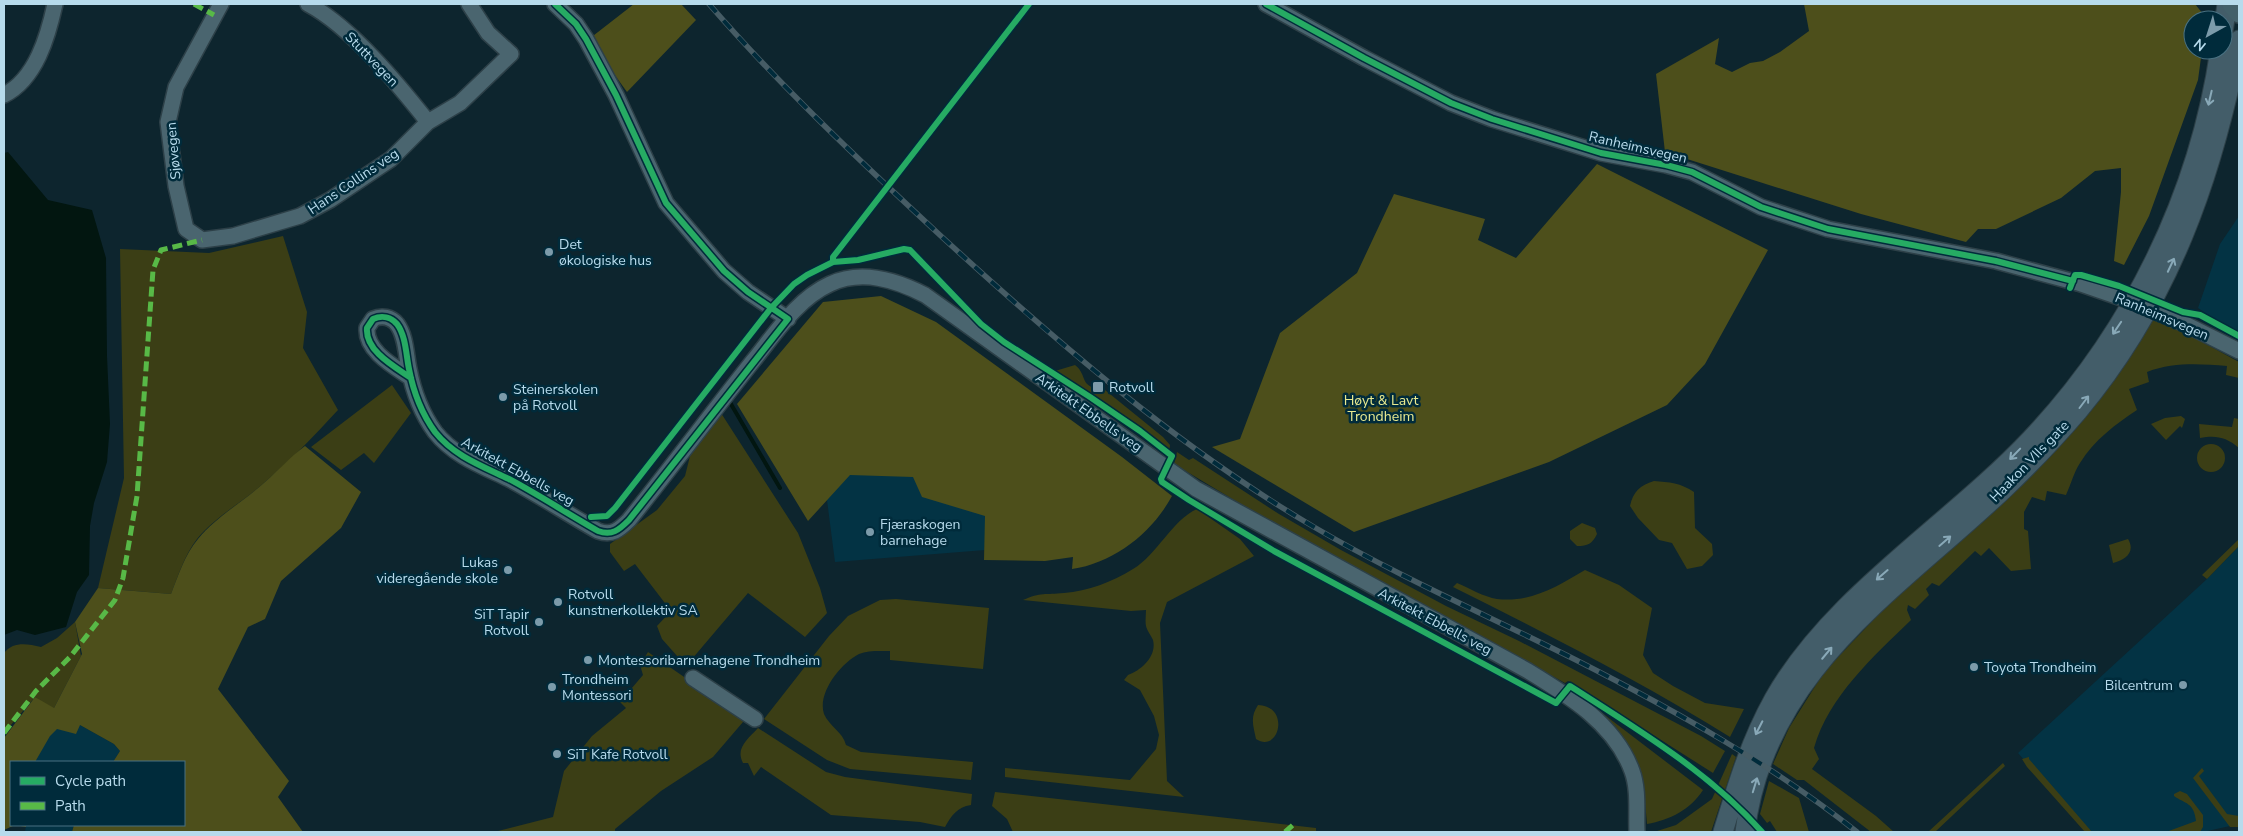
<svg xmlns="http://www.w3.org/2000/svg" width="2243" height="836" font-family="'Nunito Sans',sans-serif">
  <rect width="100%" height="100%" fill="#0d252e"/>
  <path fill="#033344" d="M2239,216V336L2198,308L2220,244Z
    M816,415L987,423L985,550L835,562Z
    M2239,546V824L2203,832H2088L2018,753L2207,579Z
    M53,710L114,744L120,751L113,762H22Z
    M26,825H74L72,832H25Z"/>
  <path fill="#3b3e15" d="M283,236L307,312L303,348L338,410C315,435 291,460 265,482C243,502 216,516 197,539C185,554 178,576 171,594L98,588L124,478L120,249L209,253Z
    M2152,319L2184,332L2239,362V378L2226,375L2227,366C2199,364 2174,362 2147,372L2149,382L2129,389L2137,410C2116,424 2094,440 2080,463C2074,472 2071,484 2066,495L2047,491L2045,501L2032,497L2024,512V529L2028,531L2031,569L2011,571L1989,548L1981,556L1975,551L1939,586L1932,583L1926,589L1929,595L1915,609L1908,605L1907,610L1911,620C1873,657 1829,696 1814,748L1819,759L1812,769L1876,816L1894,832H1871L1804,780H1797L1773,764L1789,728L1824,672L1877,616L1930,565L1986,519L2056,449L2090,410Z
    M1075,365C1089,376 1077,387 1105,390L1163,437L1170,445L1169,453L1142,431L1055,371Z
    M392,385L411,413L374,463L364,453L341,470L311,447Z
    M721,413L798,533L820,588L827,613L805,637L748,593L686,666L662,639L657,626L671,611L635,564L624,571L610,552V544L657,510L685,476L691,452Z
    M2181,416L2185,419L2182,428L2180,426L2166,440L2151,424L2165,418Z
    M2234,418L2239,419V448C2226,437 2216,435 2200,438L2199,424L2232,427Z
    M2197 458a14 14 0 1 1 28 0a14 14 0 1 1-28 0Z
    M1177,452L1189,460L1193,458L1279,514L1341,550L1446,606L1519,641L1701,736L1725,751L1713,773L1568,681L1565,683L1304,542L1174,464Z
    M1654,481C1669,482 1681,483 1694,492L1695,528L1712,544L1713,555L1702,566L1687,569L1672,543L1659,540L1638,518L1630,506C1633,492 1640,485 1654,481Z
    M1197,509L1240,539L1254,556L1167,602L1160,623L1167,781L1184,797L1005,777V768L1130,780L1156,749L1159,735L1154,716L1140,690L1124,680L1128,675C1142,670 1157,656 1153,640C1151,635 1147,631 1146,626C1145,621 1146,615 1146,610L1131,611L1023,600C1041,592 1045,595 1064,593C1088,591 1112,582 1133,569C1157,555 1172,520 1197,509Z
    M1582,523L1595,528L1597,534C1592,544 1588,546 1577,546L1570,539V531Z
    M2128,539C2136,552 2125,560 2113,563L2109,545Z
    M2239,539V546L2207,579L2202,575Z
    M1585,570L1619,585L1652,608L1643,655L1653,673L1673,686L1705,703L1744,709L1730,737C1640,681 1547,634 1453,587L1457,583C1469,588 1484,597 1497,599C1531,603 1558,586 1585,570Z
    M896,599L989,608L983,669L890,660V651C881,651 868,650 859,654C841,663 817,693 824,714C829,726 843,732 846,745L861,752L973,762L971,780L850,769L827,760L764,719L829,636L848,616L880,600Z
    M75,622L81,656L53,710L35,697L4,733V653C14,641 27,644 41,647L57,638Z
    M648,652L742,717L743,722L713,757L661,791L615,829V832H494L553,817L564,771L592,736L626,708L620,702L643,675L640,665Z
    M1589,703L1703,790C1690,810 1670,820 1647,824C1642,762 1633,746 1589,703Z
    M1258,705C1291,706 1279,754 1256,739C1253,725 1250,717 1258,705Z
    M758,728L826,772L845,777L972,794L971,805C957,807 951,816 945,827L920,822L831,815L761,767L754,776L748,763H743C735,748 748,739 758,728Z
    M1732,754L1736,757L1711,832H1654L1676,825L1712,799Z
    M2029,757V759L2092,832H2085L2027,767L2022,759Z
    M2003,763L2005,766L1935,832H1928Z
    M2202,768L2204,771L2199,776L2227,814L2239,816V827H2230L2193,778Z
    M1769,781L1799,798L1809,832H1777L1770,821L1767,823L1760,814Z
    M2180,791L2187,794L2203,815V827L2200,832H2166L2196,821C2194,802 2185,804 2174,796V794Z
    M995,792L1316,828V832H1013L1007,819L992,806Z"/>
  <path fill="#4d4f1b" d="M634,4H681L696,20L627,92L589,39Z
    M1804,4H2195L2203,14V20H2193V50H2202L2198,80L2149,216L2124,265L2114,261L2121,192V168L2095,171L2061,198L1996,229H1978L1966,242L1861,214L1665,152L1656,74L1719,38L1715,64L1732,72L1750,63L1763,61L1780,52L1809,31Z
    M1597,164L1768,250L1705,364L1667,405L1549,462L1354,532L1212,447L1240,439L1280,333L1357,273L1394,194L1485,219L1478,240L1516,258Z
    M881,296L936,322L1122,457L1172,496C1152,533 1114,563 1072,569L1073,557L1045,561L984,560L985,516L922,497L913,477L850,475L808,521L737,404L823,302Z
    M305,446L361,492L341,528L281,581L265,619L248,627L218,689L289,781L278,797L303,832H72L74,825H184V762H113L120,751L114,744L80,725L76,734L57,729L50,736L35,762H11V825H26V827L15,825L4,830V738L35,697L54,708L82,654L75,622L98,588L171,594C178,576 185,554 198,539C217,516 243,502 265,482C279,470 290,457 305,446Z"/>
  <path fill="#021610" d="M8,152L48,200L92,210L106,258L107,356L110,424L107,462L94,503L90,526L89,575L77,592L66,627L35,635L17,630L4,635V153Z"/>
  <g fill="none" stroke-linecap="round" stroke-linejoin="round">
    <path stroke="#021610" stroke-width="4" d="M728,399L780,488"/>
    <g stroke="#2d4048" stroke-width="18">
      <path id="minor" d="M221,4L176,87L168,122L176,186L186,229L202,240L233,236L300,216L330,200L391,159L428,122L460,103L511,54L488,33L469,4
        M308,4C351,27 398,84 428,122
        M555,4L576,24L586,39L616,95L666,203L724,271L748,292L788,319
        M1266,4L1364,58L1451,103L1492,119L1601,153L1666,165L1692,172L1761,207L1828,229L1996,261L2078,283
        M4,95C36,79 48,36 55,4
        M2185,324L2239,351
        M411,378C395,367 365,351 367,328L373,319C382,315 391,317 397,324C406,336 406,355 409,369C413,390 422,414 435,432C454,456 482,466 509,479C539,495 568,514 598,531C612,536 619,530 629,520C671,468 711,414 753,361C775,334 797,299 830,284C862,269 896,280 925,295L1196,489L1528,671C1569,696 1615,724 1632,771C1639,790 1636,812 1637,832
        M693,678L755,719"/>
    </g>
    <g stroke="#2d4048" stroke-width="21">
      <path id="major" d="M2223,32L2227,4
        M1723,832C1737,786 1750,742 1774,699C1832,596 1950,525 2031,439C2132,332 2199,195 2220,50
        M1745,832C1764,670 1898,590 2005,488C2031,463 2055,438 2078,411C2169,302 2213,177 2239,40"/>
    </g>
    <g stroke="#2d4048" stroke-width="24">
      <path id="highway" d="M2233,4L2239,12"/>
    </g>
    <use href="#minor" stroke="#4a656f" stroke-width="15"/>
    <use href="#major" stroke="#435d69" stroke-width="19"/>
    <use href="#highway" stroke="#43606a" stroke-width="21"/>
    <g stroke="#465c65" stroke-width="5.5">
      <path id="rail" d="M709,4C781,87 861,162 942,237C1058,343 1178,447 1314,527C1399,577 1489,616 1576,660C1674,710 1771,764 1857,832"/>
    </g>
    <use href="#rail" stroke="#002b3b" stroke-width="4" stroke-dasharray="11" stroke-linecap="butt"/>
    <g stroke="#2d4048" stroke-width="18" stroke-linecap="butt">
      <path id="minor-bridge" d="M2078,283L2133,302L2185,324"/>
    </g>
    <use href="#minor-bridge" stroke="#4a656f" stroke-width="15"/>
    <path stroke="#58b947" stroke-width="5" stroke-dasharray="10 5" stroke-linecap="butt" d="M194,4L214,15
      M4,733L36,691L70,657L115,600L123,578L137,496L153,270L161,250L202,240
      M1285,832L1293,825"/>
    <g stroke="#002b3b" stroke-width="9">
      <path id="cycleway" d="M1266,4L1364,58L1451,103L1492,119L1601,153L1666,165L1692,172L1761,207L1828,229L1996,261L2073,281
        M833,262V257L1029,4
        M2070,288L2075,275H2081L2119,286L2183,312L2200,315L2239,336
        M411,378C395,367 365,351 367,328L373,319C382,315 391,317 397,324C406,336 406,355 409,369C413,390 422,414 435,432C454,456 482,466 509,479C539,495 568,514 598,531C612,536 619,530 629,520L788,319L748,292L724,271L666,203L616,95L586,39L576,24L555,4
        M591,517L607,516L615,508L771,308L794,284L807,275L833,262L858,260L904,249L910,250L981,324L1004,342L1090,397L1140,431L1172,456L1161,479L1162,482L1189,500L1274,551L1556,703L1570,686C1637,729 1709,772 1762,832"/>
    </g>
    <use href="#cycleway" stroke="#26ab63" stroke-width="6"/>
  </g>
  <defs><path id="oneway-shaft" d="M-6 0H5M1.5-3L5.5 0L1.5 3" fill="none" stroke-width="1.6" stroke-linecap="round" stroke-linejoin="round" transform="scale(1.25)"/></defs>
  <g stroke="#89a9b8">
    <use href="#oneway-shaft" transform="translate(2210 98) rotate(103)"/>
    <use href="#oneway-shaft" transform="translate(2171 265) rotate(-65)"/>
    <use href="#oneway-shaft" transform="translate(2117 328) rotate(124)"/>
    <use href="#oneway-shaft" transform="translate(2084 402) rotate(-53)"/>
    <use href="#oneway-shaft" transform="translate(2015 454) rotate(134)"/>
    <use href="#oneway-shaft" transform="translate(1945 541) rotate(-41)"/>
    <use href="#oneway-shaft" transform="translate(1882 575) rotate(139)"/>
    <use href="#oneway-shaft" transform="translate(1827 653) rotate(-50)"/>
    <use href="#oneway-shaft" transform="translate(1759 728) rotate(117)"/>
    <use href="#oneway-shaft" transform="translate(1755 785) rotate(-73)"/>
  </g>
  <g fill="#7c9baa" stroke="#002b3b" stroke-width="2">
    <circle cx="549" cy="252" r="5"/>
    <rect x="1092" y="381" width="12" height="12" rx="2.5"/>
    <circle cx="503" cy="397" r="5"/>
    <circle cx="870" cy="532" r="5"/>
    <circle cx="508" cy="570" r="5"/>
    <circle cx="558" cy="602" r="5"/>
    <circle cx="539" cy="622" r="5"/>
    <circle cx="588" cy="660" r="5"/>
    <circle cx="1974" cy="667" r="5"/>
    <circle cx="2183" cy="685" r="5"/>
    <circle cx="552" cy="687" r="5"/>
    <circle cx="557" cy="754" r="5"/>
  </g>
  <g text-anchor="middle" stroke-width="5" stroke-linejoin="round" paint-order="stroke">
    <g font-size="14" fill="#b7dbec" stroke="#002b3b">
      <text transform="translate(372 59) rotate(46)" y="5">Stuttvegen</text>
      <text transform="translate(1638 147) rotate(13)" y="5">Ranheimsvegen</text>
      <text transform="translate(173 151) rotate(-95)" y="5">Sjøvegen</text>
      <text transform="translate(353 181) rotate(-34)" y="5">Hans Collins veg</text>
      <text transform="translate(2162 316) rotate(23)" y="5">Ranheimsvegen</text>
      <text transform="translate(1089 412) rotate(35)" y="5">Arkitekt Ebbells veg</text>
      <text transform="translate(2029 461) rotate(-46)" y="5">Haakon VIIs gate</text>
      <text transform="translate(518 471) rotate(29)" y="5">Arkitekt Ebbells veg</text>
      <text transform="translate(1435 621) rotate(28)" y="5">Arkitekt Ebbells veg</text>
    </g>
    <g font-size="14" fill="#b7dbec" stroke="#002b3b" text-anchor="start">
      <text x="559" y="249">Det<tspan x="559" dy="16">økologiske hus</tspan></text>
      <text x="1109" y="392">Rotvoll</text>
      <text x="513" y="394">Steinerskolen<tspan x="513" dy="16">på Rotvoll</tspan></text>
      <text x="880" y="529">Fjæraskogen<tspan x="880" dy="16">barnehage</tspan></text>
      <text x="498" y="567" text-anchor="end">Lukas<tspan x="498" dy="16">videregående skole</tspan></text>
      <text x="568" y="599">Rotvoll<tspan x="568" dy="16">kunstnerkollektiv SA</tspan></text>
      <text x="529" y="619" text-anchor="end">SiT Tapir<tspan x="529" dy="16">Rotvoll</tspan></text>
      <text x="598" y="665">Montessoribarnehagene Trondheim</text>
      <text x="1984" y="672">Toyota Trondheim</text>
      <text x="562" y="684">Trondheim<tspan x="562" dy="16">Montessori</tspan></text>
      <text x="2173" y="690" text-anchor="end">Bilcentrum</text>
      <text x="567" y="759">SiT Kafe Rotvoll</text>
    </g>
    <g font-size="14" fill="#e9ea90" stroke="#002b3b">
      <text x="1381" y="405">Høyt &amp; Lavt<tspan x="1381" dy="16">Trondheim</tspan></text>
    </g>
  </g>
  <rect width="2243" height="836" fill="none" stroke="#b7dbec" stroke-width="10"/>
  <rect x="10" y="761" width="175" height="65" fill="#002b3b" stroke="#497182"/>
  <rect x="20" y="777" width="25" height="8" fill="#26ab63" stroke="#497182"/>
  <text x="55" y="786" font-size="15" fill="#b7dbec">Cycle path</text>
  <rect x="20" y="802" width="25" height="8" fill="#58b947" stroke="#497182"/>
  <text x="55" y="811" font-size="15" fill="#b7dbec">Path</text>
  <g transform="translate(2208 35) rotate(219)"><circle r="24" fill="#002b3b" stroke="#497182"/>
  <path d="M0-4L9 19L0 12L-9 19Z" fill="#7c9baa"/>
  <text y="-8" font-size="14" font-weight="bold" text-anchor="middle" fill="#b7dbec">N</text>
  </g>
</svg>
